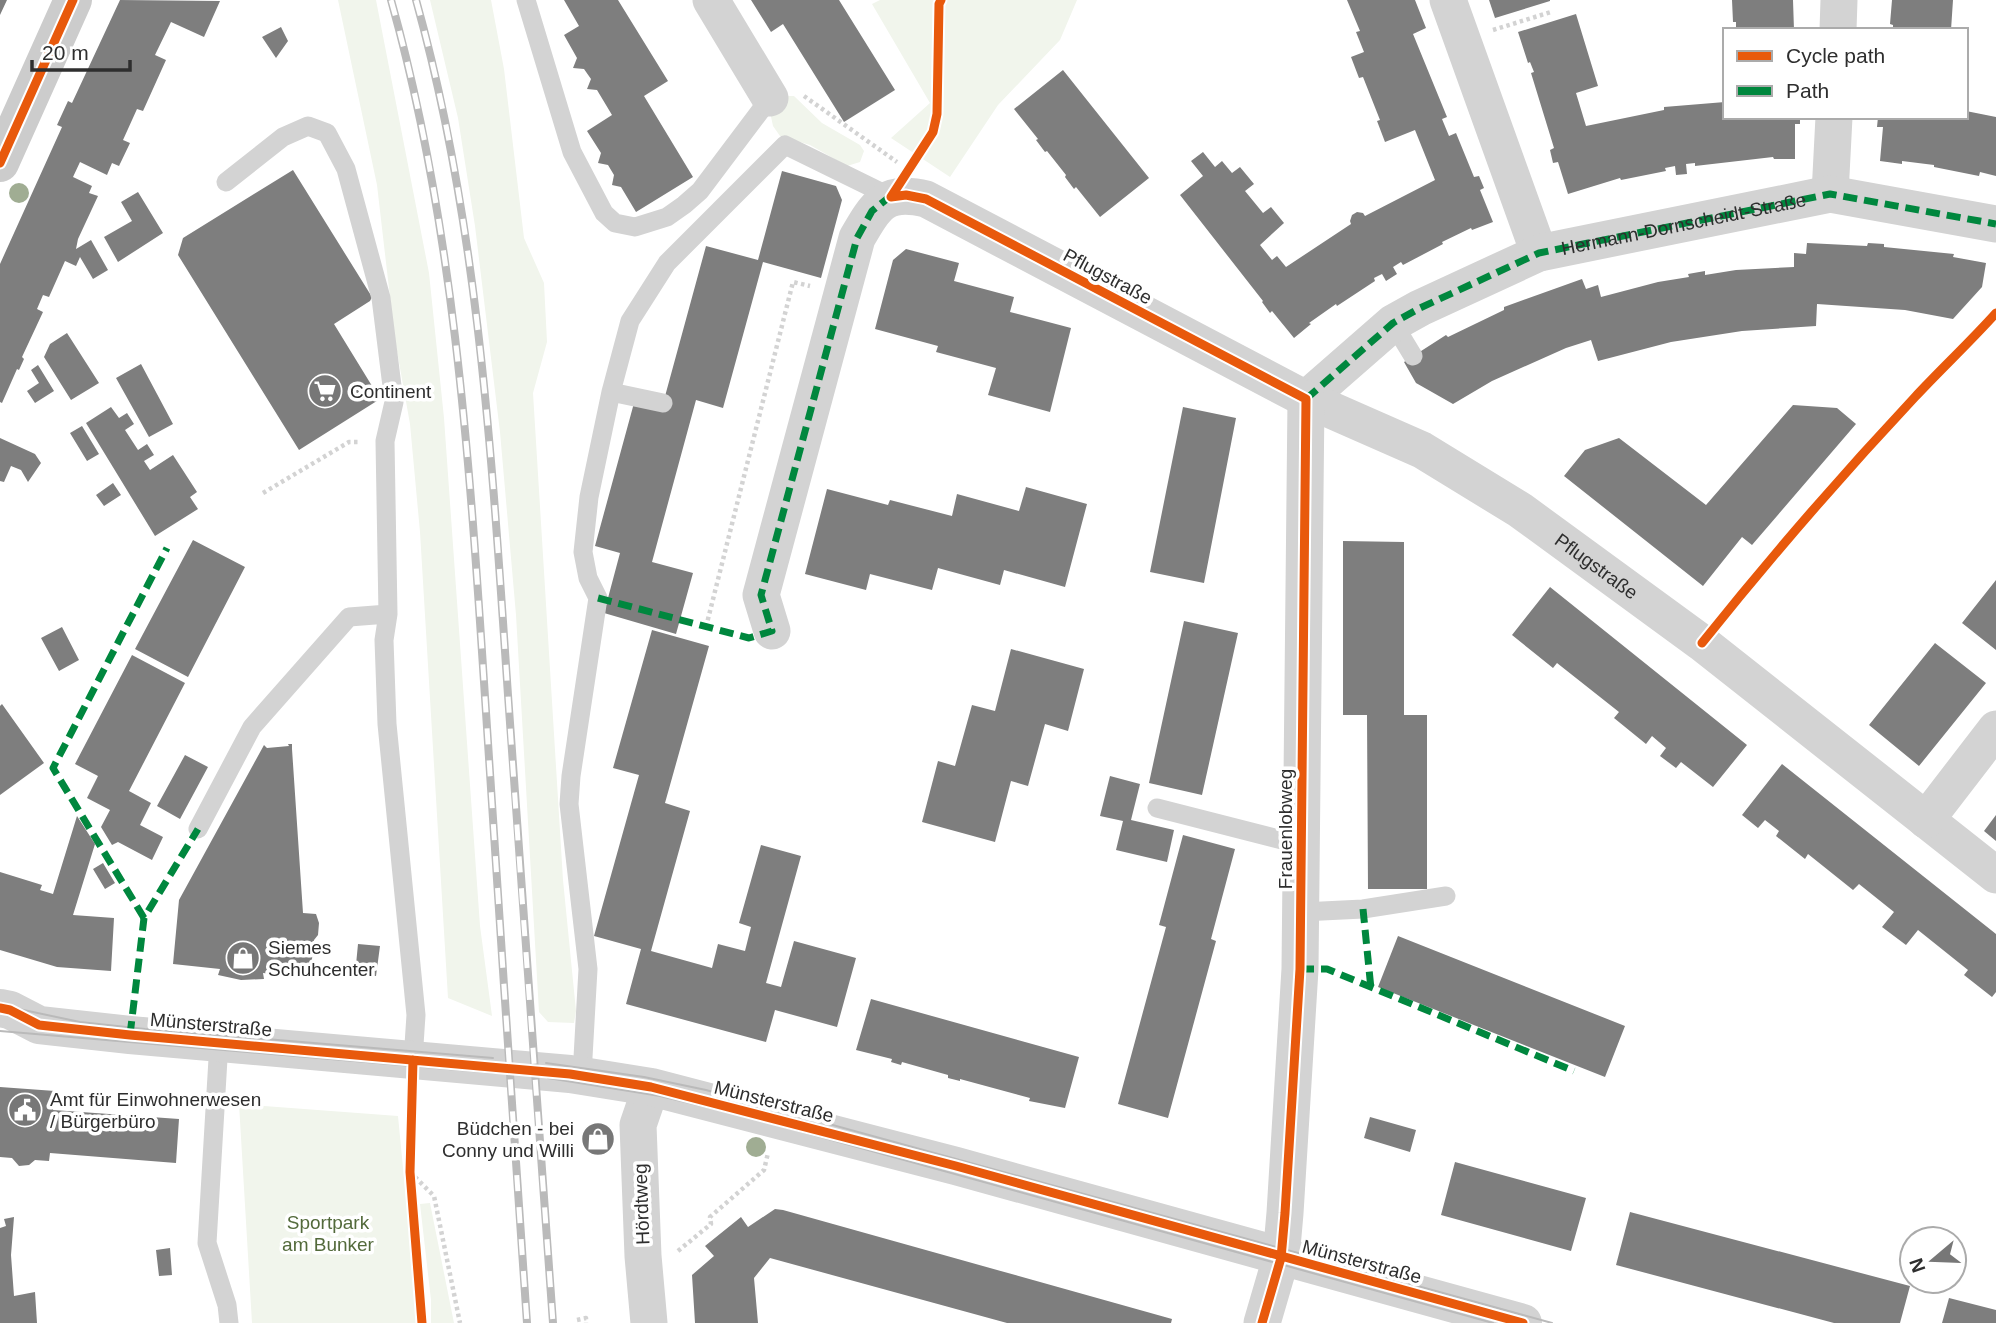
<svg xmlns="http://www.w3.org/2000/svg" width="1996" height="1323" font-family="Arial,sans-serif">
  <rect width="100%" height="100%" fill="#fff"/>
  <path fill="#f1f5ec" d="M338,0H376L429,273L444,418L480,926L492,1016L448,998L420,532L410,424L395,340L377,185Z
    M430,0H491L504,69L524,238L544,283L547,342L533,393L563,880L576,1011L574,1023L548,1022L539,1012L516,615L500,432L475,226L458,118Z
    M880,0H1077L1060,40L998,105L950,177L891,138L930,103L872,4Z
    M786,96H794L822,123L860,145L864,151L860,162L847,166L810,145L780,136L773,126L770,112Z
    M239,1104L398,1116L418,1323H252Z
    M430,1203L454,1323H431V1300L420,1204Z"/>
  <path fill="#7e7e7e" d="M0,0H7L0,15Z
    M120,0L220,1L204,37L171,22L155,55L166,60L143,111L137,109L123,140L130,143L119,166L112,163L107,175L80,162L73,177L92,186L89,193L98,196L78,239L76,249L91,240L108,270L93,279L80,257L76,266L65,261L49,297L43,295L37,309L43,312L22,357L24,359L19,370L17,369L2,403L0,402V264L62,127L57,125L68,101L72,103Z
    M564,0H618L668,81L644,96L693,177L636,212L621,187L612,185L614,175L608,165L598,163L601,153L587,131L612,115L597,90L587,89L591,79L584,69L573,68L577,58L564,35L579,26Z
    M751,0H839L895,90L844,122L783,24L771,32Z
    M1347,0H1415L1426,28L1413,34L1447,117L1442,119L1449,136L1456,133L1474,177L1479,176L1484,188L1480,190L1493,222L1472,230L1471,228L1442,242L1443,244L1403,265L1401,262L1393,267L1397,274L1386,281L1382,274L1374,278L1375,281L1337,306L1336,304L1309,323L1311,324L1294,338L1272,311L1270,313L1262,302L1263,301L1180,195L1203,176L1191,161L1203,152L1215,167L1222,161L1232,173L1240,167L1254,184L1245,191L1263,213L1271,207L1284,223L1260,245L1272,260L1277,256L1286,267L1351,224L1350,221L1352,215L1357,212L1363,213L1365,216L1435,180L1415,130L1385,142L1377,121L1380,120L1363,77L1359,78L1351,57L1364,52L1356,32L1360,31Z
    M1489,0H1550V1L1495,18Z
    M1732,0H1793L1794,30H1736V22H1733Z
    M1892,0H1953L1951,30H1893V25L1890,24Z
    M1576,14L1598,86L1576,93L1586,126L1664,110V107L1725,102V117H1800V124H1795V159H1774L1773,157L1695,166V163L1686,164L1687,174L1676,175L1675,166L1665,168L1666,171L1621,180L1620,178L1568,194L1558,162L1553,163L1550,150L1554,148L1531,73L1534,72L1530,62L1528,63L1518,32Z
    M281,27L288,41L276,58L262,37Z
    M1063,70L1149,178L1100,217L1076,187L1074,189L1065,177L1066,175L1047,151L1045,152L1036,140L1038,139L1014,109Z
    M1966,111L1996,117V176L1980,172L1979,176L1934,167V165L1902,161V164L1880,161L1883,127H1877L1878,117H1966Z
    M293,170L372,297L370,301L334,324L380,399L299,450L178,255L183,238Z
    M782,171L836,186L842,200L821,278L763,262L723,408L696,400L652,562L693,573L676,634L604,613L620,553L595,546L634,403L661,411L706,246L758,260Z
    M138,192L163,233L118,262L104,237L132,221L121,202Z
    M1807,243L1867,246L1868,243L1884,244V247L1954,254L1953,257L1986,263L1982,287L1953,319L1905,310L1817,304L1816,326L1742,331L1671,342L1598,361L1591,340L1566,348L1492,381L1453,404L1416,383L1404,362L1446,335L1448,337L1504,310V307L1582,279L1586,289L1598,285L1601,297L1658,282L1689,277L1688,274L1705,271V275L1736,270L1794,267V253L1806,254Z
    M906,249L959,263L954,281L1014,297L1010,312L1071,328L1050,412L988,395L996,368L936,352L938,346L875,329L893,260Z
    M67,333L99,383L71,400L44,357L50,344Z
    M141,364L173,424L149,437L116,378Z
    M38,365L54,391L35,403L27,391L39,383L31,370Z
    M1793,405L1837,408L1856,424L1752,545L1742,537L1703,586L1564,476L1585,450L1619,438L1706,505Z
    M111,407L119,418L127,413L134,424L125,430L138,450L147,444L154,455L144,461L150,470L173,455L197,492L190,497L198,509L155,536L86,423Z
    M1183,407L1236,418L1204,583L1150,572Z
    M82,426L99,454L87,461L70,433Z
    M0,438L35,454L41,463L28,482L21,470L11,466L4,482L0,481Z
    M113,483L121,495L104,506L96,495Z
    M1026,487L1087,504L1065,587L1004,570L1000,585L938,568L932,590L870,574L866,590L805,574L827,489L888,505L890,500L952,516L957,494L1019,511Z
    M193,540L245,567L188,677L135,649Z
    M1343,541L1404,542V715H1427V889H1368L1367,715H1343Z
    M1996,580V650L1962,623Z
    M1550,587L1747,745L1713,787L1681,762L1676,768L1660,756L1666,748L1652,736L1646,744L1614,718L1619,712L1557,663L1553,668L1512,635Z
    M1184,621L1238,633L1202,795L1149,783Z
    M62,627L79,660L59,671L41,638Z
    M652,630L709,646L665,803L690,811L651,951L712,968L718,944L745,951L751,927L739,923L761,845L801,856L766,983L781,987L794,941L856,958L837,1027L775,1010L766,1042L626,1004L641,949L594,936L639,775L613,768Z
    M1935,643L1986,683L1919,766L1869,725Z
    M1011,649L1084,669L1068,731L1045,724L1028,786L1011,781L995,842L922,822L938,761L955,766L972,705L995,711Z
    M132,655L185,683L129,791L151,803L140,825L163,837L152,860L118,842L112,845L101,827L110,810L87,798L98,776L75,764Z
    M2,704L44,763L0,795V706Z
    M288,744H292V749L303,913L316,914L319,923L318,935L314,940L310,978L263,973L264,979L241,980L218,975L220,969L173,964L179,900L264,745L267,748L289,746Z
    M185,755L208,767L180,819L157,806Z
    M1782,764L1996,934V992L1992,997L1964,975L1968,970L1918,930L1906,945L1882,927L1894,912L1859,884L1853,890L1808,854L1805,859L1776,836L1779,831L1765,820L1758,828L1742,815Z
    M1110,776L1140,784L1131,820L1174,830L1167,862L1116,850L1123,821L1100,816Z
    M1996,815V841L1984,831Z
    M77,816L95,844L73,915L114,918L111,971L57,967L0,950V872L42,885L40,890L53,894Z
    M1183,835L1235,849L1211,939L1216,941L1168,1118L1118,1104L1166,927L1159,925Z
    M103,863L115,883L105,889L93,869Z
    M1398,936L1625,1026L1605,1077L1378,987Z
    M358,944L380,946L376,976L355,975Z
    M871,999L1079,1057L1065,1108L1029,1101L1030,1098L960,1079V1081L948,1078V1075L902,1062L901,1065L891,1062L892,1059L856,1050Z
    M0,1087L55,1091L53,1110L179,1119L176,1163L50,1153L49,1161L35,1160L29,1165L19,1166L12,1158L0,1157Z
    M1370,1117L1416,1130L1410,1152L1364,1138Z
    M601,1130L602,1150L588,1151L586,1131Z
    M1455,1162L1586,1198L1571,1251L1441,1215Z
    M775,1209L783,1210L1172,1319L1171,1323H1007L770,1258L754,1278L758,1323H695L692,1275L714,1256L705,1246L741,1217L748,1227Z
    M1630,1212L1910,1286L1900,1323H1834L1616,1265Z
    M14,1217L11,1255L14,1296L35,1292L37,1323H0V1228L6,1226L4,1219Z
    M170,1248L172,1275L159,1276L156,1250Z
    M1949,1298L1996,1310V1323H1942Z"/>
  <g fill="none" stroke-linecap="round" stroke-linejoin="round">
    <path stroke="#d3d3d3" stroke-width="4.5" stroke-dasharray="3.5 3.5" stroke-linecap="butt" d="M1493,30L1551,12
      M804,96L897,162
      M263,493L349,442H360
      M706,627L793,282L810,286
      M410,1172L434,1196L460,1323
      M678,1251L711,1224L710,1217L764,1170L768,1153
      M577,1320L586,1318V1323"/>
    <path stroke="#d3d3d3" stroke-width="19" d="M526,0L572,152L604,213L615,223L635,227L667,217L684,205L700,191L770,98
      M226,182L283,137L308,126L327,133L346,169L381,298L394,402L385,441L388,614L384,640L387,724L416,1015L413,1060
      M1393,323L1413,356
      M611,392L663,403
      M1157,808L1302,845
      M198,829L252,727L349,617L388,614
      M1302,912L1363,909L1446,896
      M219,1042L207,1243L227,1305L229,1323
      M582,1075L588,969L569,804L571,776L598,598L588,578L583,552L589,497L611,392L630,321L667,263L785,145L891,197"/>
    <g stroke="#d3d3d3" stroke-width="37">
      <path d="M711,0L770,98"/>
      <path d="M1448,0L1539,253"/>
      <path d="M1838,30L1839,0"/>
      <path d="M1830,194L1834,117"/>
      <path d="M1306,399L1393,323L1420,308L1539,253L1830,194L1996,224"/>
      <path id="s1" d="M772,631L761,595L857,238C876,205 885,189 926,199L1306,399L1422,450L1520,510L1702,643L1996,875"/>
      <path d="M1926,820L1996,729"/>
      <path d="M649,1323L643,1256L638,1125L651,1087"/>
      <path d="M1262,1323L1281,1258L1285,1213L1300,969L1306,399"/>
    </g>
    <path stroke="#d3d3d3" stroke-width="38" d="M0,1008L10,1010L39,1025L130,1035L570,1074L651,1087L956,1166L1523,1323"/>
    <path stroke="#ccc" stroke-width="38" d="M0,163L73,0"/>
    <path stroke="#bababa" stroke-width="2" d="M0,1005L80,1022L145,1029L493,1058
      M0,1031L495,1073
      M546,1063L644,1077L706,1090L1552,1323
      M548,1078L660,1096L745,1116L1493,1323"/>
    <g stroke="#bababa" stroke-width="8">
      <path id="rail" d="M391,0C453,221 469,453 484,682C498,896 512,1109 527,1323
        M416,0C479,226 492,462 508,695C522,905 538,1114 553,1323"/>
    </g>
    <use href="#rail" stroke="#fff" stroke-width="5" stroke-dasharray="16" stroke-linecap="butt"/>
    <g stroke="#00873e" stroke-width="7" stroke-dasharray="14 7" stroke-linecap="butt">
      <path id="s2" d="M1306,399L1393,323L1420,308L1539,253L1830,194L1996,224"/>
      <path d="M598,598L749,638L772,631L761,595L857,238L872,211L893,194"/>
      <path d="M1363,909L1371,989"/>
      <path d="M144,918L53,768L167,548"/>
      <path d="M1300,969H1327L1574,1071"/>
      <path d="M130,1035L144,918L198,829"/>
    </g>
    <g stroke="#fff" stroke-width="13">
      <path id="cycleway" d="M0,163L73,0
        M891,197L906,195L926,199L1306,399L1300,969L1285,1213L1281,1258L1262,1323
        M891,197L933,132L937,114L939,4L941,0
        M1702,643C1770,558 1841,476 1915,397C1941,369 1970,342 1996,313
        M0,1008L10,1010L39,1025L130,1035L570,1074L651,1087L956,1166L1523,1323
        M413,1060L410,1172L422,1323"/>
    </g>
    <use href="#cycleway" stroke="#e8590c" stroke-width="9"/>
  </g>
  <g fill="#a0ad93">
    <circle cx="19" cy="193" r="10"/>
    <circle cx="756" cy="1147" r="10"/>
  </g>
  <defs>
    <g id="supermarket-disc" transform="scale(1.75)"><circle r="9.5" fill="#777" stroke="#fff"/><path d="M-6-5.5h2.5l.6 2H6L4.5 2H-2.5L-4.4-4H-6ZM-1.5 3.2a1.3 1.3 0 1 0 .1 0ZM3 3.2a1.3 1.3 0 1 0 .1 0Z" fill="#fff"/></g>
    <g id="shop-disc" transform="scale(1.75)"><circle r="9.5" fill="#777" stroke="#fff"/><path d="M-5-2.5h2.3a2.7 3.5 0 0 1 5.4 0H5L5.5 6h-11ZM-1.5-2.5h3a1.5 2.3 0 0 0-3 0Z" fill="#fff"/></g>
    <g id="civic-disc" transform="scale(1.75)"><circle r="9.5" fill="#777" stroke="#fff"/><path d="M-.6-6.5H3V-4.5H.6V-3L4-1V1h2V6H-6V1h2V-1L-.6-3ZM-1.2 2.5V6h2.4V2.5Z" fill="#fff"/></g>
  </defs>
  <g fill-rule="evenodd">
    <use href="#supermarket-disc" x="325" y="391"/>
    <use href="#shop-disc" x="243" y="958"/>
    <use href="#civic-disc" x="25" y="1110"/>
    <use href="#shop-disc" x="598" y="1139"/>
  </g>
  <g text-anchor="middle" stroke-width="7" stroke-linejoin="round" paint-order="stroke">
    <g font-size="19" fill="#2e2e2e" stroke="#fff">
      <text dy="7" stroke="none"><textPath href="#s2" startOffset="425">Hermann-Dornscheidt-Straße</textPath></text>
      <text transform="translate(1108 276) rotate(28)" y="7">Pflugstraße</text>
      <text dy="7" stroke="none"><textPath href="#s1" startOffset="1262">Pflugstraße</textPath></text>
      <text transform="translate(1285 829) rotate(-90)" y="7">Frauenlobweg</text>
      <text transform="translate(211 1024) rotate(5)" y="7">Münsterstraße</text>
      <text transform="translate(774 1101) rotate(14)" y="7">Münsterstraße</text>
      <text transform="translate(641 1204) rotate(-92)" y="7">Hördtweg</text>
      <text transform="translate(1362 1261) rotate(15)" y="7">Münsterstraße</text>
    </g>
    <g font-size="19" fill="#2e2e2e" stroke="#fff" text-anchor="start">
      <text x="350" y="398">Continent</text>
      <text x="268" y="954">Siemes<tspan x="268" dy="22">Schuhcenter</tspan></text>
      <text x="50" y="1106">Amt für Einwohnerwesen<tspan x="50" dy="22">/ Bürgerbüro</tspan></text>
      <text x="574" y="1135" text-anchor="end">Büdchen - bei<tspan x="574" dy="22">Conny und Willi</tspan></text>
    </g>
    <g font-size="19" fill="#536a3b" stroke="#fff">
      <text x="328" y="1229">Sportpark<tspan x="328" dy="22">am Bunker</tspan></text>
    </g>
  </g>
  <rect x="1723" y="28" width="245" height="91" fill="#ffffff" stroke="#ababab" stroke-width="2"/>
  <rect x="1737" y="51" width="35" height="10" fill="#e8590c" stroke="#ababab" stroke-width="2"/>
  <text x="1786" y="63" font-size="21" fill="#2e2e2e">Cycle path</text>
  <rect x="1737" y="86" width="35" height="10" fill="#00873e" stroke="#ababab" stroke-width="2"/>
  <text x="1786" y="98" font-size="21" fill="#2e2e2e">Path</text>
  <g transform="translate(1933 1260) rotate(251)"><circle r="33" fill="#ffffff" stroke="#ababab" stroke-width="2"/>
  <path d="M0-5L12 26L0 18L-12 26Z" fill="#777777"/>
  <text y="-10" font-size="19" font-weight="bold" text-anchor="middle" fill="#2e2e2e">N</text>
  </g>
  <path d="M32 60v10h98v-10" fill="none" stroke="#2e2e2e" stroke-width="3.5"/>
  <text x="42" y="60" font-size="21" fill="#2e2e2e" stroke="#ffffff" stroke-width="5" paint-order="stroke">20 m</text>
</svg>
